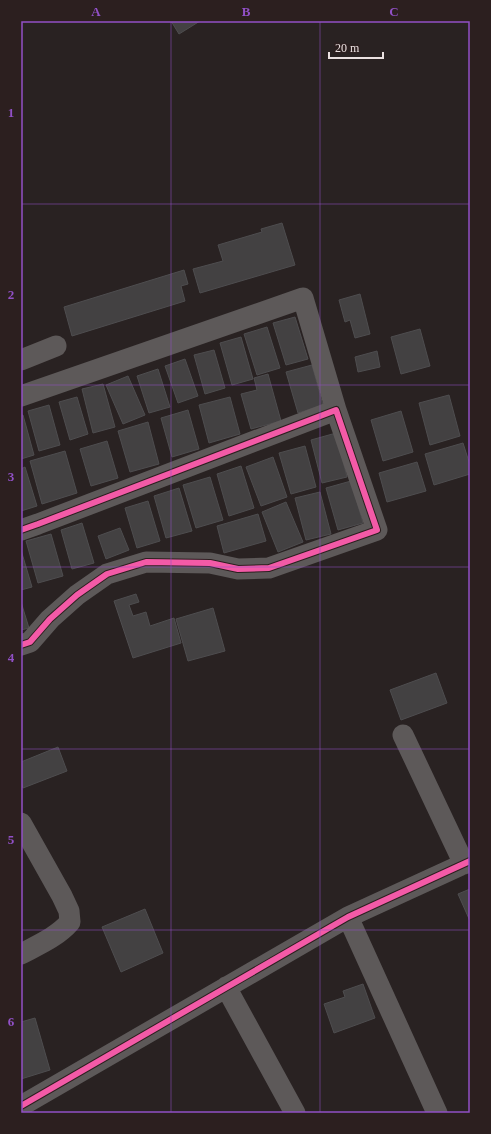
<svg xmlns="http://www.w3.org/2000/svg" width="491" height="1134" font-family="Georgia,serif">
  <rect width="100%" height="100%" fill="#292222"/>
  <path fill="#434142" stroke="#4e4d4f" d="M171,21H200L179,34Z
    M282,223L295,265L200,293L193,269L223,261L218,245L262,232L261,229Z
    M184,270L188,284L181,286L185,301L72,336L64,307Z
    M360,294L370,334L355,338L350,320L345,322L339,300Z
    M295,317L308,359L286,365L273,323Z
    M267,327L280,368L257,375L244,334Z
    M420,329L430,366L401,374L391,337Z
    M241,337L253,379L232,385L220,343Z
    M214,350L225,388L205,394L194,355Z
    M377,351L380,367L358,372L355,357Z
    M185,359L198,396L178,403L165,366Z
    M312,365L323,405L298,413L286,372Z
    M158,369L170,407L149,413L137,376Z
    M268,374L281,421L251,429L241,394L257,390L254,378Z
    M128,376L145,415L123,424L106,385Z
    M103,384L115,427L93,433L82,389Z
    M449,395L460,436L430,445L419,403Z
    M77,397L88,434L70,440L59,402Z
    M230,397L240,434L209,443L199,405Z
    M49,405L60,445L39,451L28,411Z
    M188,410L199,449L172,457L161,418Z
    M401,411L413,452L383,461L371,420Z
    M21,415H23L34,455L21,459Z
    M148,422L159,464L130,472L118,431Z
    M336,433L347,477L322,483L311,440Z
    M107,441L118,478L91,486L80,449Z
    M463,443L470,465V474L434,485L425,454Z
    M305,446L316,487L291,494L279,453Z
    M65,451L77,493L42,504L30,461Z
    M273,457L287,497L261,506L246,467Z
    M417,462L426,491L387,502L379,473Z
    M241,466L254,508L229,516L217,474Z
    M25,467L37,506L21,511V469Z
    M210,477L223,520L196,528L183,485Z
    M351,481L363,523L338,530L326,488Z
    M179,488L192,531L166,538L154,496Z
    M320,492L331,534L306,540L295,498Z
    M148,501L160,541L137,548L125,508Z
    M286,502L303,542L278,552L262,512Z
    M258,514L266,541L224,553L217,526Z
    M82,523L94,563L72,569L61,530Z
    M120,528L129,550L106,559L98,536Z
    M51,534L63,576L38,583L26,541Z
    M21,550L32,587L21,590Z
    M136,594L139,602L129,605L133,616L146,612L150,626L174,618L181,643L133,658L114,601Z
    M21,602L29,628L21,630Z
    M213,608L225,651L188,661L176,619Z
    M436,673L447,703L401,720L390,690Z
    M58,747L67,771L23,788L21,782V762Z
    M470,889V921L458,894Z
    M145,909L163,953L121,972L102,927Z
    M363,984L375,1018L334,1033L324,1004L345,997L343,991Z
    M35,1018L50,1070L21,1079V1022Z"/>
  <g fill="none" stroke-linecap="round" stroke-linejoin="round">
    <path stroke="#5d5959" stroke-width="21" d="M21,360L56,346
      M21,396L303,298L336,410
      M21,530L38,524L336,410L377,530L269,568L238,569L210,563L146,562L107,574L77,595L50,619L30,642L21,645
      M403,735L464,864
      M21,823L62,896L69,911L70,922C57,937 38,945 21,954
      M348,917L437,1113
      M226,987L295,1113
      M21,1106L348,917L470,861"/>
    <g stroke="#2c1f1f" stroke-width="8">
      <path id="cycleway" d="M21,530L38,524L336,410L377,530L269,568L238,569L210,563L146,562L107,574L77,595L50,619L30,642L21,645
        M21,1106L348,917L470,861"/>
    </g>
    <use href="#cycleway" stroke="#f35aa7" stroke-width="6"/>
  </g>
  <path fill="none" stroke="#9150c6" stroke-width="1" stroke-opacity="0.55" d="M171,21V1113M320,21V1113M21,204H470M21,385H470M21,567H470M21,749H470M21,930H470"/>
  <rect width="491" height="1134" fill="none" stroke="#2c1f1f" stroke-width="44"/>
  <path d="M329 52v6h54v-6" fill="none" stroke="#eae1e1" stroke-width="2"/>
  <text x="335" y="52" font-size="12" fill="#eae1e1" stroke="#2c1f1f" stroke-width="3" paint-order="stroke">20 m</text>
  <rect x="22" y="22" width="447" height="1090" fill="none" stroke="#9150c6" stroke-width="1.5"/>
  <g font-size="13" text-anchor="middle" font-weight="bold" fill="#9150c6">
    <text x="96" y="16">A</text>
    <text x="246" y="16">B</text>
    <text x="394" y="16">C</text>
    <text x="11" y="117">1</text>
    <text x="11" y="299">2</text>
    <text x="11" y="481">3</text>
    <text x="11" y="662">4</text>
    <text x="11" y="844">5</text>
    <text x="11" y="1026">6</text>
  </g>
</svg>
